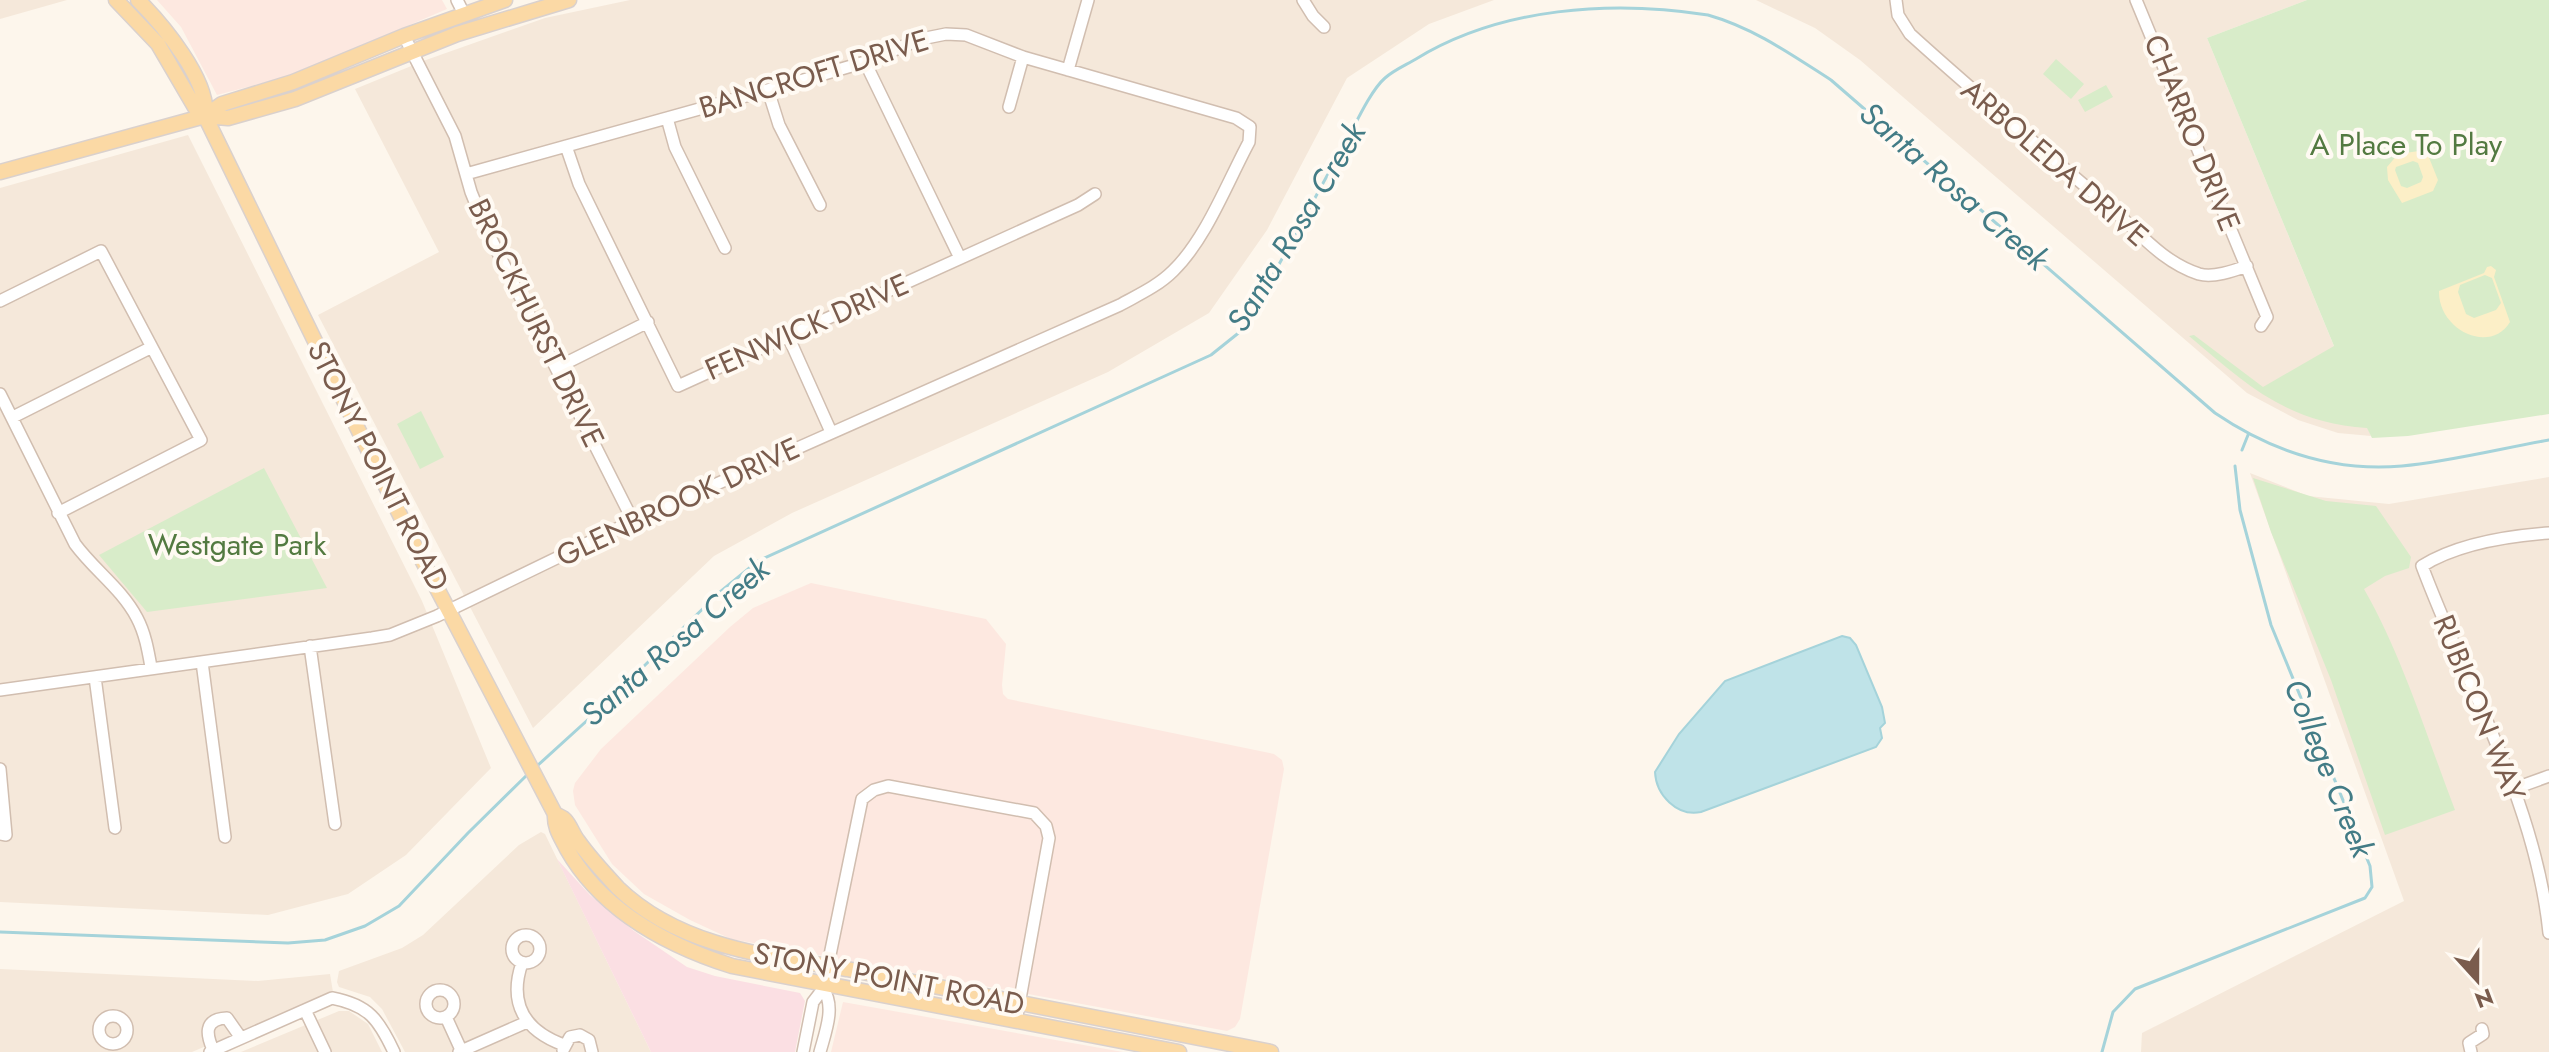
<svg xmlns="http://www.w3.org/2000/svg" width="2549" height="1052" font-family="Jost,sans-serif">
  <rect width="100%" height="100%" fill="#fdf6ec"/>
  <path fill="#f5e8da" d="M0,0H67L0,19Z
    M630,0H1494L1429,24L1347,78L1267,230L1209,313L1108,372L792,513L714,556L533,728L318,315L439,252L355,89L426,60L545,18Z
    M1756,0H2307L2207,38L2371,436L2338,433L2298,420L2247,393L1860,60L1815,28Z
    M188,135L422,601L491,768L406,855L348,894L268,915L0,902V188Z
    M2250,473L2308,496L2389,504L2549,477V1052H2141L2142,1033L2404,901Z
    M541,832L545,834L651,1052H405L382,1009L370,997L339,987L337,982L339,971L402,948L423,935L519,845Z
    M0,969L258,981L330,974L333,992L192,1052H0Z
    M339,1011H349L368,1024L382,1052H241Z"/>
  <path fill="#fde8e0" d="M157,0H442L447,9L293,75L217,95L181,27Z
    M811,583L986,619L1006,644L1002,685L1003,694L1008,699L1274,754L1282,760L1284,769L1240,1019L1235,1027L1227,1031L731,939L690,920L644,894L612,864L575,805L573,791L575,783L601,749L730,627L753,608Z
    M843,1002L1123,1052H831Z"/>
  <path fill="#fbdfe3" d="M557,859L590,895L634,931L687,967L715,976L800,993L805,1001L795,1052H651Z"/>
  <path fill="#d8ecc9" d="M2307,0H2549V414L2408,436L2372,438L2367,428C2287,423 2247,385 2189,336L2194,335L2263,387L2334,346L2207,38Z
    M2056,59L2084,84L2071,99L2043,74Z
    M2106,85L2113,97L2085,112L2078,100Z
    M421,411L444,457L420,469L397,424Z
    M264,468L327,588L147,612L99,555Z
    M2253,478L2326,501L2376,506L2411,557L2409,568L2385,576L2364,589C2402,655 2427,737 2455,810L2385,835L2331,680L2271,532Z"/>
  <path fill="#fcefc7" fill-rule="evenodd" d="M2426,150L2438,180L2433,191L2402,203L2388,180L2387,167L2398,154ZM2413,161L2418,163L2423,177L2421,182L2407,188L2401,186L2395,170L2396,167Z
    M2487,267L2491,266L2496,270L2494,277L2510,322C2490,355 2438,330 2439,291L2484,273ZM2485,275L2492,278L2501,303L2496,310L2474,318L2466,314L2458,292L2460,285Z"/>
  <path fill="#bfe3e8" stroke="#a5d3da" stroke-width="2" d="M1842,636L1850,638L1856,645L1882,707L1885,723L1880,728L1882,738L1876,747L1701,812C1677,817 1656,795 1655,772L1679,734L1725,681Z"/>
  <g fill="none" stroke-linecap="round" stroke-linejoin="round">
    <path stroke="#a5d3da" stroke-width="3" d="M2242,450L2248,435
      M537,766L603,706L720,592L758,561L1211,355L1241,331C1279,268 1311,203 1347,140C1356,123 1371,90 1385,78C1394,70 1406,65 1416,59C1501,7 1612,0 1708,15C1754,28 1792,55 1831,80L2215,413C2271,451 2334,472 2402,466C2448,462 2503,448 2549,440
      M0,932L288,943L325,940L365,926L399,906L468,833L528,774
      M2102,1052L2113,1012L2135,989L2365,898L2372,887L2370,866L2271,625L2240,510L2235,466"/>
    <g stroke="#d1beb0" stroke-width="14">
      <path id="minor" d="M457,0L464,14
        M1303,0L1313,16L1324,27
        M1896,0L1898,15L1910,34C1976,94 2043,150 2111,208C2139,232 2162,262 2199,274C2213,278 2233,271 2247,266
        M2136,0L2267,317L2261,326
        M404,36L455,136L471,192L486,229L633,521
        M865,62L960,258
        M1068,70L1088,0
        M768,90L779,125L820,205
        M1009,107L1023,57
        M667,118L675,147L725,248
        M566,146L579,184L678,386L1078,205L1095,194
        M0,301L101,251L201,440L58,513
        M788,336L831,432
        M556,368L648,322
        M0,394L75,544C94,570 122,589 137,618C145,633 148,650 151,667
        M13,417L150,348
        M2549,533C2508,536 2457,544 2422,566C2467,686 2536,804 2549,933
        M310,646L335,824
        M202,662L225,837
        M95,677L115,828
        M0,690L372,638L390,635L437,616L633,521L1120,305C1138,295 1158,286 1173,271C1206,239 1227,183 1249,142L1250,127L1236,118L1023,57L966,35L946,34L921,39L865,62L814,77L466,174
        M0,769L6,835L0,834
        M2513,789L2549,776
        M512 949a14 14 0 1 1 28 0a14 14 0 1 1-28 0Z
        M522,963C508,1004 525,1031 564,1045
        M426 1004a14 14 0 1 1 28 0a14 14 0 1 1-28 0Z
        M305,1010L325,1052
        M99 1030a14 14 0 1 1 28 0a14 14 0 1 1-28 0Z
        M446,1017L462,1052
        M563,1050L570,1037L580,1035L589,1040L592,1052
        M210,1052L332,998C369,1005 379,1020 394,1052
        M214,1052C206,1035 203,1019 227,1018L241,1038
        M459,1052L527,1022
        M803,1052L813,1002L823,989L862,799L874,790L888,786L1034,813L1046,826L1049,838L1016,1021
        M820,1052C825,1033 836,1006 823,989
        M2471,1052L2469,1043L2483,1034L2482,1029"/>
    </g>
    <g stroke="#dad1cd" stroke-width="17">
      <path id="major" d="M116,0L158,44L196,109L205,116L419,554L555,814
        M138,0C162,24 210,81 205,116
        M205,116L222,104L293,82L404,36L505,0
        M0,172L205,116L228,118L295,99L457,34L569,0
        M1179,1052L732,966C666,945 602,911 567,849C561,837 554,828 555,814C558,816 563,817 565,820C570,825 573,835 578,841C590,858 604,873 618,888C679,947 767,956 847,969L1271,1052"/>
    </g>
    <use href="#minor" stroke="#fff" stroke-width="11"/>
    <use href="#major" stroke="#fbd9a5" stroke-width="14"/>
  </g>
  <g text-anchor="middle" stroke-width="8" stroke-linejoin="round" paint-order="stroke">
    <g font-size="30" fill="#7a5c4d" stroke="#fffaf3">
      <text transform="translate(814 74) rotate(-17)" y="10">BANCROFT DRIVE</text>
      <text transform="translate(2192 133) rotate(68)" y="10">CHARRO DRIVE</text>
      <text transform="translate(2055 163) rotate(41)" y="10">ARBOLEDA DRIVE</text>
      <text transform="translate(536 323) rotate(64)" y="10">BROCKHURST DRIVE</text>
      <text transform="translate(807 327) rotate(-24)" y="10">FENWICK DRIVE</text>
      <text transform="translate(378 466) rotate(63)" y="10">STONY POINT ROAD</text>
      <text transform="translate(678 502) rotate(-25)" y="10">GLENBROOK DRIVE</text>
      <text transform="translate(2479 708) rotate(68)" y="10">RUBICON WAY</text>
      <text transform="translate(889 979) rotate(11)" y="10">STONY POINT ROAD</text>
    </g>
    <g font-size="30" fill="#537a41" stroke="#fffaf3">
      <text x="2406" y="155">A Place To Play</text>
      <text x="237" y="555">Westgate Park</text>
    </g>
    <g font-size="32" font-style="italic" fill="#437c86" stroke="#fffaf3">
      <text transform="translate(1954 186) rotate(41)" y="11">Santa Rosa Creek</text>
      <text transform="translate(1296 227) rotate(-59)" y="11">Santa Rosa Creek</text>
      <text transform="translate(675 642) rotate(-41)" y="11">Santa Rosa Creek</text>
      <text transform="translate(2329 768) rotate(68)" y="11">College Creek</text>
    </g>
  </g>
  <g transform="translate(2477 980) rotate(159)" stroke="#fffaf3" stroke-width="6" paint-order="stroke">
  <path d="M0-6L14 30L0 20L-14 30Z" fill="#7a5c4d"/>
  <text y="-12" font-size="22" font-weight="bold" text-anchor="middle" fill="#7a5c4d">N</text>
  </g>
</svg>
